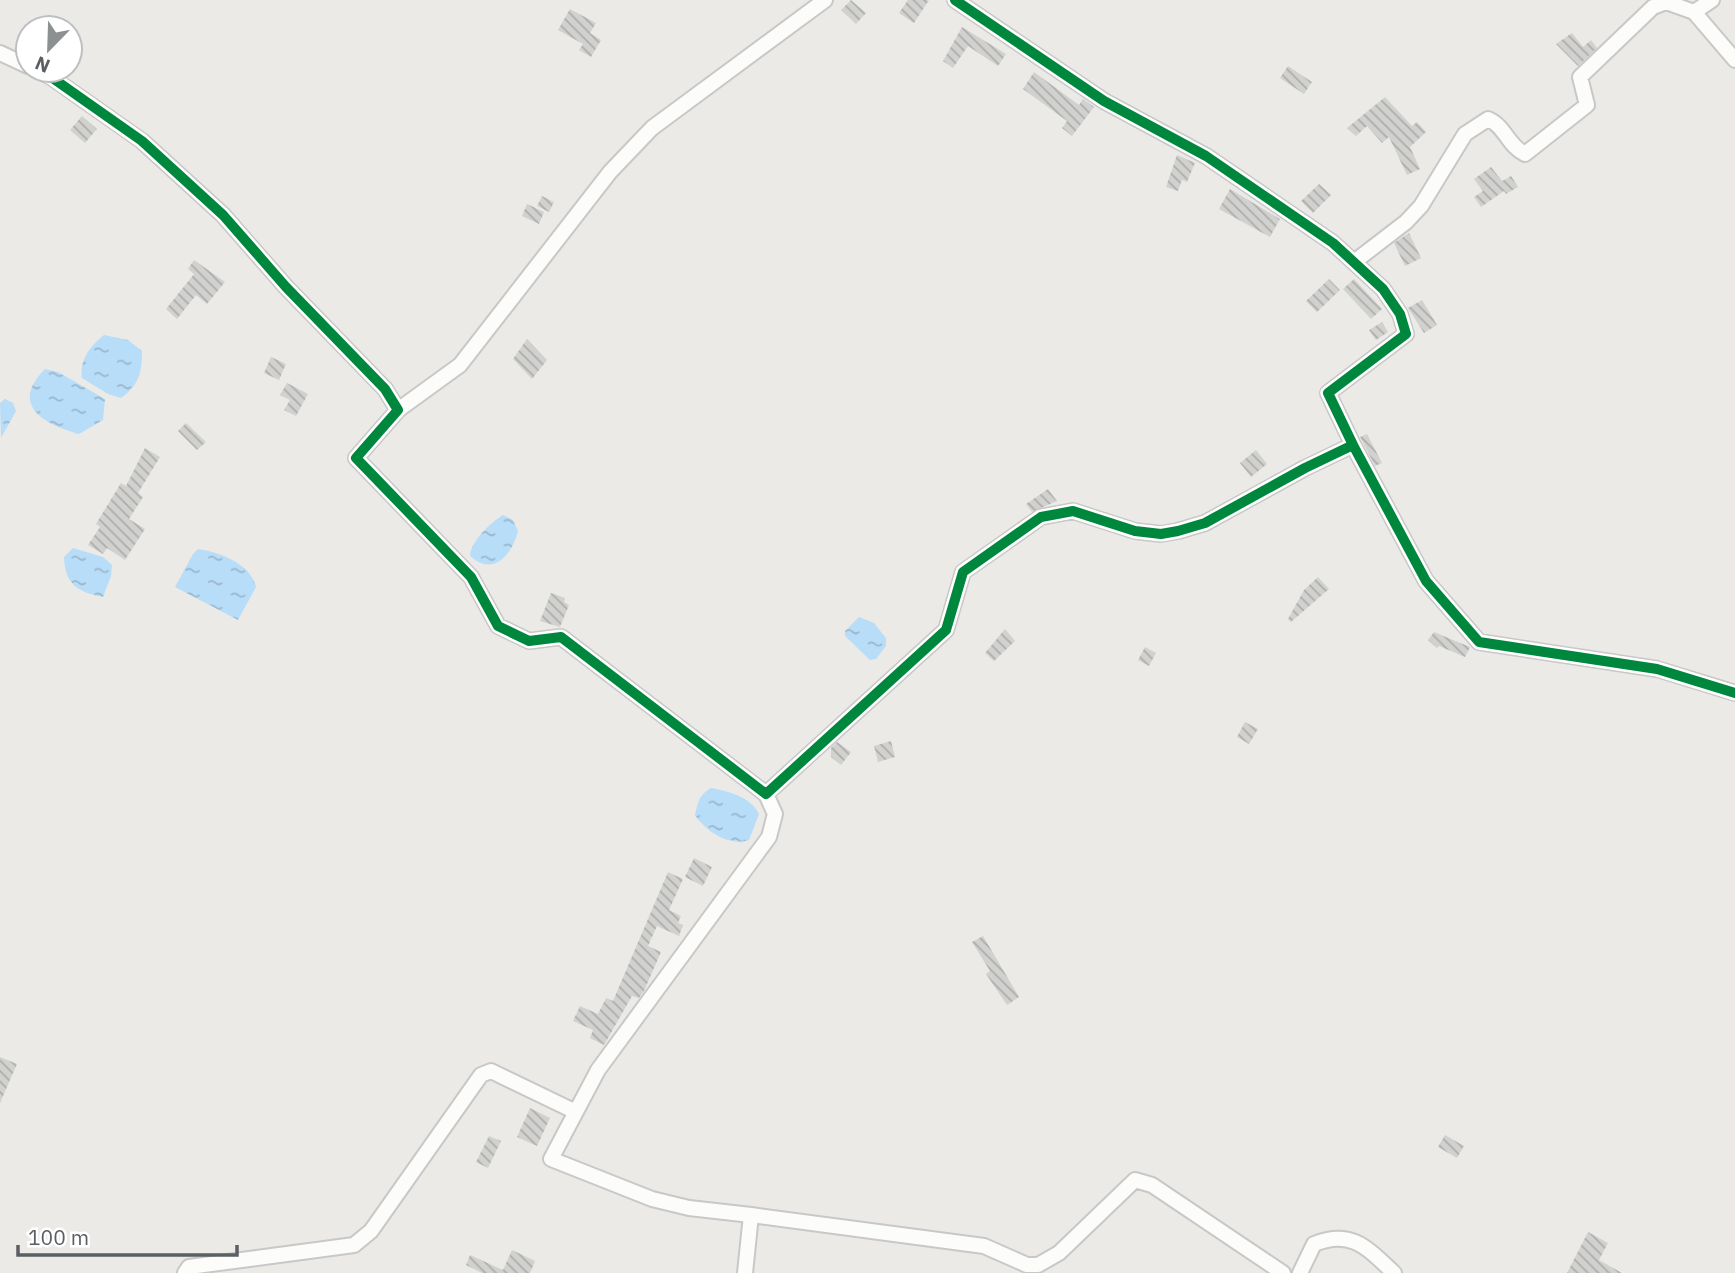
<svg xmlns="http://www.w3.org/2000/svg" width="1735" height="1273" font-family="'IBM Plex Sans',sans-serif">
  <defs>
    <pattern id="water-ripples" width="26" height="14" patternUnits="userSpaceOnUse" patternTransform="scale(1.75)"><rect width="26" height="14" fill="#b8ddf8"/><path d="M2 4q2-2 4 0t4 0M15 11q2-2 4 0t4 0" fill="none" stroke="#99b6cc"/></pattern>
    <pattern id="building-back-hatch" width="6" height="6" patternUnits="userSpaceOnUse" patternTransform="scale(1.75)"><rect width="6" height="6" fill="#d1d1cf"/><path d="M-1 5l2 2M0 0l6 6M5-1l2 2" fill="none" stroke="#adadac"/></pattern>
  </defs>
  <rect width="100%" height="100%" fill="#ebeae6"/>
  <path fill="url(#water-ripples)" d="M104,335L128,340L142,351C142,373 139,385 121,398L108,394L82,378C79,360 91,345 104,335Z
    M45,369L58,372L105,399L103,420L79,434C46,425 8,406 45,369Z
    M5,399L13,403L16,411L1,438L0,403Z
    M503,515L513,520L518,531C512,555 493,577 470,556C471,541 490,523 503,515Z
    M73,548L103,557L112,565L111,576L103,597C77,592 65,584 64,557Z
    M198,549C220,552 251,564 256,587L238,620L175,587L193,554Z
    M859,617L874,623L886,638V646L876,659L870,660L845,636V631Z
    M711,788C728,791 751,797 759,814L749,840C730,847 705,831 695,815C698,802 699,795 711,788Z"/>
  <path fill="url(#building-back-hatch)" d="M851,0L866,13L856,24L841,10Z
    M908,0H929L914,23L899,13Z
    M570,9L596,23L590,33L601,40L591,57L579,50L583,44L558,30Z
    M962,27L1006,54L998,66L968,46L953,68L943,61Z
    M1572,33L1583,47L1591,40L1597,48L1578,66L1556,44Z
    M1288,66L1312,82L1304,94L1280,78Z
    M1034,72L1079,105L1083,99L1094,107L1072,136L1062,128L1067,121L1023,89Z
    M1385,97L1412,126L1417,122L1426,132L1410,147L1420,169L1407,175L1389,137L1382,143L1367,126L1356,136L1347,128Z
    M82,116L97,129L85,143L70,130Z
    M1177,155L1195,163L1187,182L1182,180L1178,191L1166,187Z
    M1491,167L1502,181L1511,176L1518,187L1506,194L1504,191L1481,207L1474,197L1483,191L1474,179Z
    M1319,184L1331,195L1313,213L1301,201Z
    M1230,189L1280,219L1270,237L1219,209Z
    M542,196L554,202L549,212L537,206Z
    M527,204L544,212L539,224L522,216Z
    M1409,233L1421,258L1405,266L1394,243Z
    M194,260L225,282L207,304L196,295L177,319L166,309L194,274L188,269Z
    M1329,279L1340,290L1317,312L1306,301Z
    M1354,279L1382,309L1371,319L1343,289Z
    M1422,300L1437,325L1424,333L1408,308Z
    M1382,322L1388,332L1376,340L1369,330Z
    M527,339L547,360L532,379L513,359Z
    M271,357L286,364L279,380L264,373Z
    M287,383L308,394L296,416L284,410L290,400L280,395Z
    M186,423L206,442L197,450L178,431Z
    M1367,434L1382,463L1375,466L1360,437Z
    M145,448L160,457L138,493L143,497L129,519L145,529L125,560L107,548L103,554L88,545L100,527L96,524L121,483L126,486Z
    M1256,450L1267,464L1251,477L1240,463Z
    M1048,489L1057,501L1032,512L1026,504Z
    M1318,577L1329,589L1291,622L1288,619L1304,590Z
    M551,593L565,598L564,602L569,605L560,627L540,621Z
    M1005,629L1015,641L994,661L985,653Z
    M1434,632L1470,647L1465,657L1439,646L1437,648L1428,640Z
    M1145,647L1156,653L1149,666L1138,660Z
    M1245,722L1258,729L1249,744L1237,737Z
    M891,741L895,757L878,762L874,746Z
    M837,742L851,752L841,765L831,757V748Z
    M694,858L712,867L703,886L685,877Z
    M668,872L683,879L669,910L681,916L678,923L683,925L679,936L657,926L648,946L661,952L644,991L639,998L632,996L604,1045L590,1038L593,1030L573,1021L580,1006L598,1014L606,998L613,1001Z
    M983,936L1019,997L1007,1005L986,974L990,971L972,942Z
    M0,1057L17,1064L0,1103Z
    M530,1108L550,1118L537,1146L517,1137Z
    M1445,1135L1464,1146L1457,1158L1438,1147Z
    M489,1136L501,1141L488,1168L476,1162Z
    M1588,1232L1608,1243L1599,1260L1622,1273H1567Z
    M512,1250L535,1261L530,1273H482L466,1265L470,1255L503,1270Z"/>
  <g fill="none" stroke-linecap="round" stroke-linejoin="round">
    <g stroke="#c8c8c8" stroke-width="18">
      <path id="minor" d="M955,0L1104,101L1206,156L1333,243L1383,289L1400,314L1406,334L1328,393L1353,445L1426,581L1479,642L1657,669L1735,693
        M1694,12L1735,60
        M0,53L28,66
        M37,70L51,77L142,141L223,215L286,287L385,389L398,410L356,458L471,577L498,626L529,641L561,637L766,794L946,630L963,572L1041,517L1073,511L1135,531L1161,534L1178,531L1205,523L1305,468L1353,445
        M1354,262L1406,222L1421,206L1465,134L1488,119C1505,126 1508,146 1525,154L1587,105L1580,77L1653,7L1666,2L1694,12L1712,0
        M398,410L460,365L610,172L652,128L825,0
        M751,1215L689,1208L652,1199L551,1159L598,1070L769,837L775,814L766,794
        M185,1273L189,1267L354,1245L371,1231L481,1075L491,1071L576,1112
        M745,1273L751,1215L984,1246L1027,1265H1038L1059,1253L1135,1180L1152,1185L1283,1273
        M1300,1273L1314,1244C1352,1229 1367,1248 1394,1273"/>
    </g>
    <use href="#minor" stroke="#fcfcfb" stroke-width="14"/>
    <g stroke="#fff" stroke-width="15">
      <path id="cycleway" d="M955,0L1104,101L1206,156L1333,243L1383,289L1400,314L1406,334L1328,393L1353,445L1426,581L1479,642L1657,669L1735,693
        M37,70L51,77L142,141L223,215L286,287L385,389L398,410L356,458L471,577L498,626L529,641L561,637L766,794L946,630L963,572L1041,517L1073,511L1135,531L1161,534L1178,531L1205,523L1305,468L1353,445"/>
    </g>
    <use href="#cycleway" stroke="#00873e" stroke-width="10"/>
  </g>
  <g transform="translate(49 49) rotate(203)"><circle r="33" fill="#ffffff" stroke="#bdbfc1" stroke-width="2"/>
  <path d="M0-5L12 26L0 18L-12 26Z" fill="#8d9091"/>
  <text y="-10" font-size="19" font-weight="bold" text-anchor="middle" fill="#5b5f63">N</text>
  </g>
  <path d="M18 1245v10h219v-10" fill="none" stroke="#5b5f63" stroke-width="3.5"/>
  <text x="28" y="1245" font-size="21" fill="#5b5f63" stroke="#ffffff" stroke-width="5" paint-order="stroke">100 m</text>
</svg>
